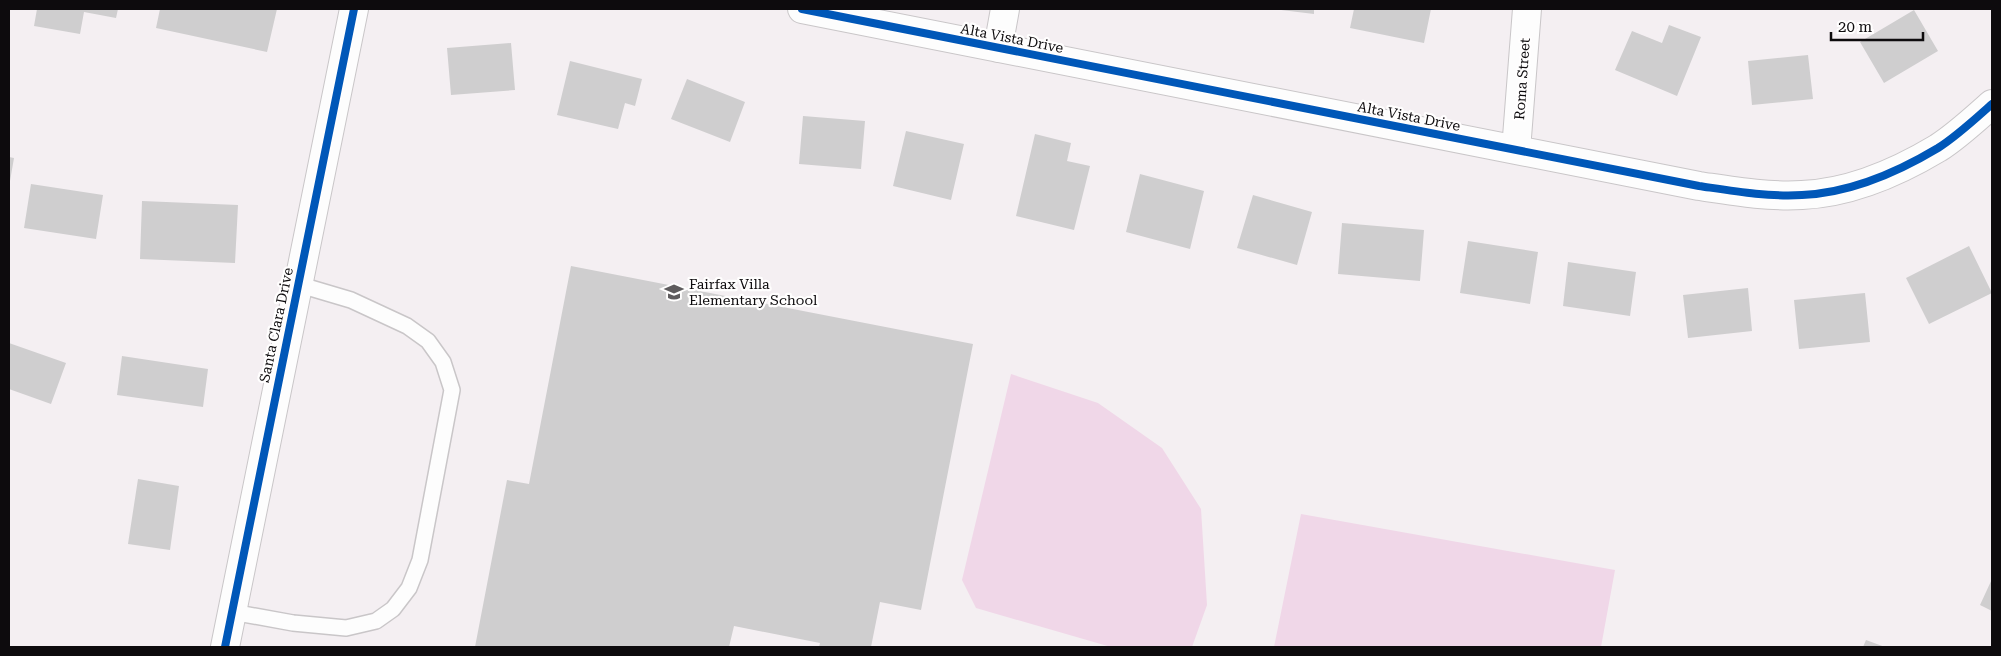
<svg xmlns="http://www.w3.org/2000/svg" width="2001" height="656" font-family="'Roboto Serif',serif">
  <rect width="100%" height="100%" fill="#f4eff2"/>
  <path fill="#f0d7e8" d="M1011,374L1098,403L1162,448L1201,509L1207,605L1192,647H1111L976,608L962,580Z
    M1301,514L1615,570L1601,647H1274Z"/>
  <path fill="#cfcecf" d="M37,9H118L116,18L84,12L80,34L34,26Z
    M160,9H277L267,52L156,28Z
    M1273,9H1314V14Z
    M1354,9H1431L1424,43L1350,28Z
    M1914,10L1938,51L1884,83L1860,42Z
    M1669,25L1701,37L1677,96L1615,70L1632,31L1662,43Z
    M511,43L515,90L451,95L447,48Z
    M1808,55L1813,99L1752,105L1748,61Z
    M570,61L642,79L635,106L625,103L618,129L557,115Z
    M687,79L745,102L730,142L671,119Z
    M803,116L865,121L861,169L799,164Z
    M906,131L964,144L951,200L893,186Z
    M1035,134L1071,143L1067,161L1090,166L1074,230L1016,216Z
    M9,157L14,158L10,181H9Z
    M1140,174L1204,191L1190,249L1126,232Z
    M31,184L103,195L96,239L24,228Z
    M1253,195L1312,212L1297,265L1237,248Z
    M142,201L238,205L235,263L140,259Z
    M1342,223L1424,230L1420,281L1338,274Z
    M1468,241L1538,252L1530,304L1460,293Z
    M1969,246L1992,293L1929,324L1906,278Z
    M1568,262L1636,272L1630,316L1563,306Z
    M571,266L973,344L921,610L880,602L871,647H819L820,643L734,626L729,647H475L507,480L529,484Z
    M1748,288L1752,331L1688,338L1683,295Z
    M1865,293L1870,342L1799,349L1794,300Z
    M9,343L66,363L51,404L9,389Z
    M122,356L208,369L203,407L117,395Z
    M138,479L179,486L170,550L128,544Z
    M1992,579V611L1980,605Z
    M1866,640L1885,647H1863Z"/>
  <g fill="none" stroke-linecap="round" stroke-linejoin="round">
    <g stroke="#c9c6c8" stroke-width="18">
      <path id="service" d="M232,612L293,623L346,628L376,621L393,609L409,588L420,560L452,390L443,362L428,341L407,326L351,300L297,284"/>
    </g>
    <g stroke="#c9c6c8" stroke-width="30">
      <path id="minor" d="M802,9L1699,186C1733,191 1767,197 1802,195C1850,193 1898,172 1938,148C1957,136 1975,119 1992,104
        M998,48L1005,9
        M1516,150L1527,9
        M225,647L354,9"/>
    </g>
    <use href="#service" stroke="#fdfdfd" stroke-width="15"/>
    <use href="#minor" stroke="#fdfdfd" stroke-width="28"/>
    <g stroke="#fffefe" stroke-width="11">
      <path id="cycleway" d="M802,9L1699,186C1733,191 1767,197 1802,195C1850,193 1898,172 1938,148C1957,136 1975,119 1992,104
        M225,647L354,9"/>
    </g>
    <use href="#cycleway" stroke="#0057b8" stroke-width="8"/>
  </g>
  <defs>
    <g id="school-bare" transform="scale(1.5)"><path d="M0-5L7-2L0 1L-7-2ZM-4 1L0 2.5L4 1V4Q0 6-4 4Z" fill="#5e5b5d" stroke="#fffefe" stroke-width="2.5" paint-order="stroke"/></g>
  </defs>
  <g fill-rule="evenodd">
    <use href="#school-bare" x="674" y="292"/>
  </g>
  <g text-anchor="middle" stroke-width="4.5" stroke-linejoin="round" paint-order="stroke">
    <g font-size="14" fill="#0d0b0d" stroke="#fffefe">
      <text transform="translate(1012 38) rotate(11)" y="5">Alta Vista Drive</text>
      <text transform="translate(1522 79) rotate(-86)" y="5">Roma Street</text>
      <text transform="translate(1409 116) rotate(11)" y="5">Alta Vista Drive</text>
      <text transform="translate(276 325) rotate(-78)" y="5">Santa Clara Drive</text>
    </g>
    <g font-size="14" fill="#0d0b0d" stroke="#fffefe" text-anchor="start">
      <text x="689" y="289">Fairfax Villa<tspan x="689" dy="16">Elementary School</tspan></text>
    </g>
  </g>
  <rect width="2001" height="656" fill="none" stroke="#0d0b0d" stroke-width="20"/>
  <path d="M1831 32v8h92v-8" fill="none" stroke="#0d0b0d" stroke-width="2.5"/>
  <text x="1838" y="32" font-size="15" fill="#0d0b0d" stroke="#fffefe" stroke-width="4" paint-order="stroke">20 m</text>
</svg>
